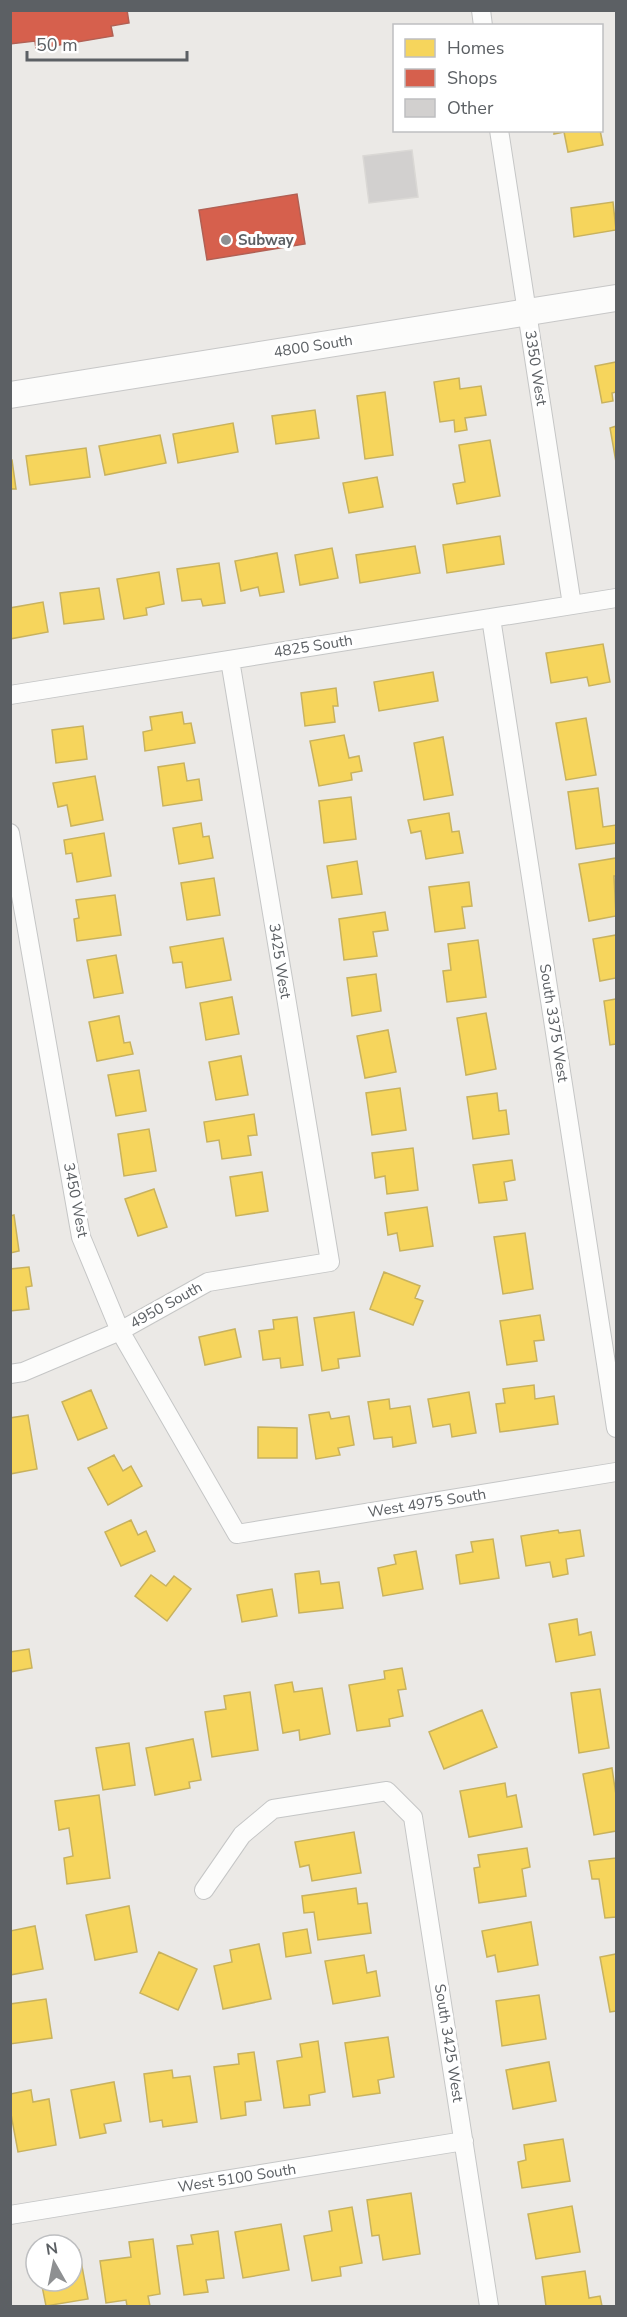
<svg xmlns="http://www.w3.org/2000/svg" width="627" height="2317" font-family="'Nunito Sans',sans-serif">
  <rect width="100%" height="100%" fill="#ebe9e6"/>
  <path fill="#f6d55c" stroke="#c8b25e" stroke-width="1.5" d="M554,130H600L603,145L568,152L564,132L554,134Z
    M613,202L616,230L574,237L571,208Z
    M616,362V392L612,393L613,401L602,403L595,366Z
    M459,378L460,389L481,386L486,415L465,418L467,430L455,432L454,420L440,422L434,382Z
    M385,392L393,455L365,459L357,396Z
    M315,410L319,438L276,444L272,416Z
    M233,423L238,452L178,463L173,434Z
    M616,426V462L610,428Z
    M160,435L166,463L105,475L99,446Z
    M490,440L500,496L457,504L453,484L465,482L459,445Z
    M86,448L90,477L30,485L26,456Z
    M10,460H12L16,489H10Z
    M377,477L383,507L349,513L343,483Z
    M500,536L504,564L447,573L443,545Z
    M415,546L420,573L360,583L356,555Z
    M332,548L338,578L300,585L295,555Z
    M277,553L284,592L260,596L258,587L241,591L235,561Z
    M219,563L225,603L203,606L201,599L182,601L177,569Z
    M159,572L164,604L146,608L147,615L124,619L117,579Z
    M99,588L104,619L64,624L60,593Z
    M43,602L48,632L10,639V608Z
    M603,644L610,682L589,686L587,677L551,683L546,653Z
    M433,672L438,701L379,711L374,682Z
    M336,688L338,706H333L335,722L305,726L301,693Z
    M182,712L184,724L191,723L195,743L145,751L143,732L152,730L150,717Z
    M586,718L596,775L566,780L556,723Z
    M83,726L87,759L56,763L52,730Z
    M344,735L349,758L359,756L362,771L351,773L352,780L319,786L310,741Z
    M443,737L453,795L424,800L414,743Z
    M184,763L187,781L199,779L202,800L163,806L158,767Z
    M95,776L103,820L71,826L67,805L58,807L53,783Z
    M598,788L603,827L616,825V843L576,849L568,792Z
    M351,797L356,839L324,843L319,801Z
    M449,813L452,832L459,831L463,853L426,859L421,831L411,833L408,820Z
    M201,823L203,837L209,836L213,858L179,864L173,828Z
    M104,833L111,876L77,882L72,853L66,854L64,840Z
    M616,858V876H614L616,916L589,921L579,864Z
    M357,861L362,894L332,898L327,866Z
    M214,878L220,915L187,920L181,883Z
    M469,882L472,906L462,907L465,928L435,932L429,887Z
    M115,895L121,935L77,941L74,919L79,918L76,900Z
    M385,912L388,930L373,932L377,956L344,960L339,919Z
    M616,935V978L600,981L593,939Z
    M223,938L231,980L186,988L182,962L173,963L170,947Z
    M478,940L486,997L447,1002L443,971L451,970L448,944Z
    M116,955L123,993L94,998L87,960Z
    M376,974L381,1011L352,1016L347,978Z
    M232,997L239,1034L206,1040L200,1003Z
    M616,999V1046V1044L610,1045L604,1001Z
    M486,1013L496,1069L466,1075L457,1018Z
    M119,1016L124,1043L130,1042L133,1054L97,1061L89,1022Z
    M388,1030L396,1072L365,1078L357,1036Z
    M241,1056L248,1095L216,1100L209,1062Z
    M139,1070L146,1111L116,1116L108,1075Z
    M400,1088L406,1130L372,1135L366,1093Z
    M497,1093L499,1111L506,1110L509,1134L473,1139L467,1097Z
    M254,1114L257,1135L248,1136L251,1155L222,1159L219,1140L207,1142L204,1122Z
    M149,1129L156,1171L124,1176L118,1134Z
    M413,1148L418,1190L387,1194L385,1176L375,1178L372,1153Z
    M512,1160L515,1180L504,1182L507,1200L479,1203L473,1165Z
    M262,1172L268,1211L236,1216L230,1177Z
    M154,1189L167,1227L138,1236L125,1199Z
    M427,1207L433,1246L400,1251L397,1233L388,1235L385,1213Z
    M14,1215L19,1251L10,1253V1216Z
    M525,1233L533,1289L503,1294L494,1237Z
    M29,1267L32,1286L26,1287L29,1309L10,1311V1269Z
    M384,1272L420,1286L415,1298L423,1301L413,1325L370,1309Z
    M354,1312L360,1356L338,1359L339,1368L322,1371L314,1318Z
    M540,1315L544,1340L534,1341L537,1361L507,1365L500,1321Z
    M297,1317L303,1365L281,1368L280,1358L263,1360L259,1331L274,1329L273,1320Z
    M235,1329L241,1357L205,1365L199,1337Z
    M534,1385L535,1399L554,1396L558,1424L500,1432L496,1404L505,1403L503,1389Z
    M91,1390L107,1428L78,1440L62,1402Z
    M469,1392L476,1433L452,1437L450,1424L433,1427L428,1399Z
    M389,1399L390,1409L410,1406L416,1443L393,1447L392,1437L374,1439L368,1402Z
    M329,1412L331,1419L349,1416L354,1445L338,1448L340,1455L316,1459L309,1415Z
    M28,1415L37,1469L10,1474V1418Z
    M258,1427L297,1428V1458H258Z
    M114,1455L123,1471L131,1466L142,1486L108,1505L88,1468Z
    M131,1520L138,1535L146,1531L155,1551L121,1566L105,1532Z
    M558,1530L559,1533L580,1530L584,1556L566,1559L568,1574L553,1577L550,1562L526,1566L521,1536Z
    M493,1539L499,1578L460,1584L456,1555L473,1552L471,1542Z
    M416,1551L423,1589L383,1596L378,1568L396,1564L394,1555Z
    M319,1571L321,1584L339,1582L343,1608L299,1613L295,1574Z
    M151,1575L166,1586L174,1576L191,1589L167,1621L135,1596Z
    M272,1589L277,1616L242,1622L237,1595Z
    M577,1619L579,1635L591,1632L595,1655L556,1662L549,1624Z
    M29,1649L32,1668L10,1672V1652Z
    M402,1668L406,1689L398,1690L403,1716L389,1719L390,1726L357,1731L349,1685L385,1679L384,1671Z
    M292,1682L294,1692L322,1688L330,1734L300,1740L299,1730L283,1733L275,1685Z
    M600,1689L609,1748L579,1753L571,1693Z
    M250,1692L258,1750L212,1757L205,1712L226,1709L224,1696Z
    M482,1710L497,1747L444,1769L429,1732Z
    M193,1739L201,1780L189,1782L190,1788L155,1795L146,1748Z
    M129,1743L135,1785L103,1790L96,1748Z
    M612,1768L616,1795V1831L594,1835L583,1774Z
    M505,1783L507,1797L516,1795L522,1827L469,1837L460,1791Z
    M99,1795L110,1878L67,1884L64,1858L73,1856L69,1828L59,1830L55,1801Z
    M354,1832L361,1873L312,1881L309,1865L300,1867L295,1842Z
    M527,1848L530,1867L522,1869L526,1896L479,1903L474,1868L480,1867L478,1855Z
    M616,1858V1917L605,1918L599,1879H592L589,1861Z
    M356,1888L358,1904L367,1903L371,1933L318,1940L314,1912L304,1913L302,1896Z
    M129,1906L137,1952L95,1960L86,1915Z
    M531,1922L538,1965L498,1972L495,1955L487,1957L482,1931Z
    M35,1926L43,1969L10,1975V1931Z
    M307,1929L311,1953L286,1957L283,1933Z
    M259,1944L271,1999L223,2009L214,1966L232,1962L230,1950Z
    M159,1952L197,1969L178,2010L140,1993Z
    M616,1954V2011L610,2012L600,1957Z
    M364,1955L367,1973L376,1971L380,1996L333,2004L325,1961Z
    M539,1995L546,2039L502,2046L496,2001Z
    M46,1999L52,2038L10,2044V2004Z
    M388,2037L394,2077L378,2080L380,2093L353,2097L345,2043Z
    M318,2041L325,2092L309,2095L310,2105L284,2108L277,2061L302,2057L300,2044Z
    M254,2052L261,2100L245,2102L246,2115L221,2119L214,2067L239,2064L238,2054Z
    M549,2062L556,2101L513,2109L506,2070Z
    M172,2070L173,2078L190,2076L197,2122L163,2127L162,2120L150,2122L144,2074Z
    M114,2082L121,2121L104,2124L106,2133L80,2138L71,2090Z
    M31,2090L33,2102L49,2099L56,2145L18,2152L10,2109V2094Z
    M563,2139L570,2181L522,2188L518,2162L526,2160L524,2145Z
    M411,2193L420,2254L383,2260L379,2235L372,2236L367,2200Z
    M572,2206L580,2252L536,2259L528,2214Z
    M352,2207L362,2263L340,2267L341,2276L312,2281L304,2236L332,2231L329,2211Z
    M281,2224L289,2270L243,2278L235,2232Z
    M218,2231L224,2278L206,2280L208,2292L184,2295L177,2246L193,2244L191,2235Z
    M153,2239L160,2294L148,2296L150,2306H127L126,2300L106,2303L100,2261L131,2257L129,2242Z
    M79,2250L88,2299L46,2306L41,2281H72V2251Z
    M585,2271L589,2298L600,2296L602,2306H546L542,2277Z"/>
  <path fill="#d6604d" stroke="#b16054" stroke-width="1.5" d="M10,10H127L129,23L111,26L113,36L36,49L35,41L10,44Z
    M297,194L305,244L207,260L199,210Z"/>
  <path fill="#d2d0cf" stroke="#dad8d5" stroke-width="1.5" d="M412,150L418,197L369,203L363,156Z"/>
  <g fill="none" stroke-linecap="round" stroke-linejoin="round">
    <g stroke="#c5c6c6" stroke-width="20">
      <path id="minor" d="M481,10L483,26
        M499,130L572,605
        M491,618L616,1428
        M10,695L616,598
        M10,833L81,1237L120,1331L237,1534L616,1472
        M10,1374L23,1372L120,1331L208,1282L330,1262L230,660
        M204,1890L242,1835L273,1809L387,1791L413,1817L489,2306
        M10,2215L464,2141"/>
    </g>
    <g stroke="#c7c7c7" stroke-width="28">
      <path id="secondary" d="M10,395L616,298"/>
    </g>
    <use href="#minor" stroke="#fcfcfb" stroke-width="18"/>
    <use href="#secondary" stroke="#fcfcfb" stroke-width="26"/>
  </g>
  <circle fill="#8e9092" stroke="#fff" stroke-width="2" cx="226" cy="240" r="6"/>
  <g text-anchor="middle" stroke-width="6" stroke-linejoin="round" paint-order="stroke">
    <g font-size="15" font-weight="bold" fill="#5c6064" stroke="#fff" text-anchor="start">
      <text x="238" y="245">Subway</text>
    </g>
    <g font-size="15" fill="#5c6064" stroke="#fff">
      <text transform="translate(313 346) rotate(-9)" y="5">4800 South</text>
      <text transform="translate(536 368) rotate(81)" y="5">3350 West</text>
      <text transform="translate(313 646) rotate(-9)" y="5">4825 South</text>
      <text transform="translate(280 961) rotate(81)" y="5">3425 West</text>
      <text transform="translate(554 1023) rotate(81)" y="5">South 3375 West</text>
      <text transform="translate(76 1200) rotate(79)" y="5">3450 West</text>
      <text transform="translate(166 1305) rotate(-29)" y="5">4950 South</text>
      <text transform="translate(427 1503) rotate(-9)" y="5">West 4975 South</text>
      <text transform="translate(449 2043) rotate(81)" y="5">South 3425 West</text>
      <text transform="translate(237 2178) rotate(-9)" y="5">West 5100 South</text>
    </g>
  </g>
  <rect width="627" height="2317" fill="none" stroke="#5c6064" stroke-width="24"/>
  <rect x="393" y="24" width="210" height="108" fill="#ffffff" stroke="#bebfc1" stroke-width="1.5"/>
  <rect x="405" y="39" width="30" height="18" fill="#f6d55c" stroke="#bebfc1" stroke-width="1.5"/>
  <text x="447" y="54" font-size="18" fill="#5c6064">Homes</text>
  <rect x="405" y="69" width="30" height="18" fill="#d6604d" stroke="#bebfc1" stroke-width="1.5"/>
  <text x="447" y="84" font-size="18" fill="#5c6064">Shops</text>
  <rect x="405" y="99" width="30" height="18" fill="#d2d0cf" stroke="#bebfc1" stroke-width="1.5"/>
  <text x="447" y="114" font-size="18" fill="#5c6064">Other</text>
  <g transform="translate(54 2263) rotate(351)"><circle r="28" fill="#ffffff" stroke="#bebfc1" stroke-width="1.5"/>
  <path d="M0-4.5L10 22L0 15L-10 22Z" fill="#8e9092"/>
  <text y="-9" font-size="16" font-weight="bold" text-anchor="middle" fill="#5c6064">N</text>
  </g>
  <path d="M27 51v9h160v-9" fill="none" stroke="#5c6064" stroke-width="3"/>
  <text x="36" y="51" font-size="18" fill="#5c6064" stroke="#ffffff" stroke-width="4.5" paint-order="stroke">50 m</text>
</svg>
